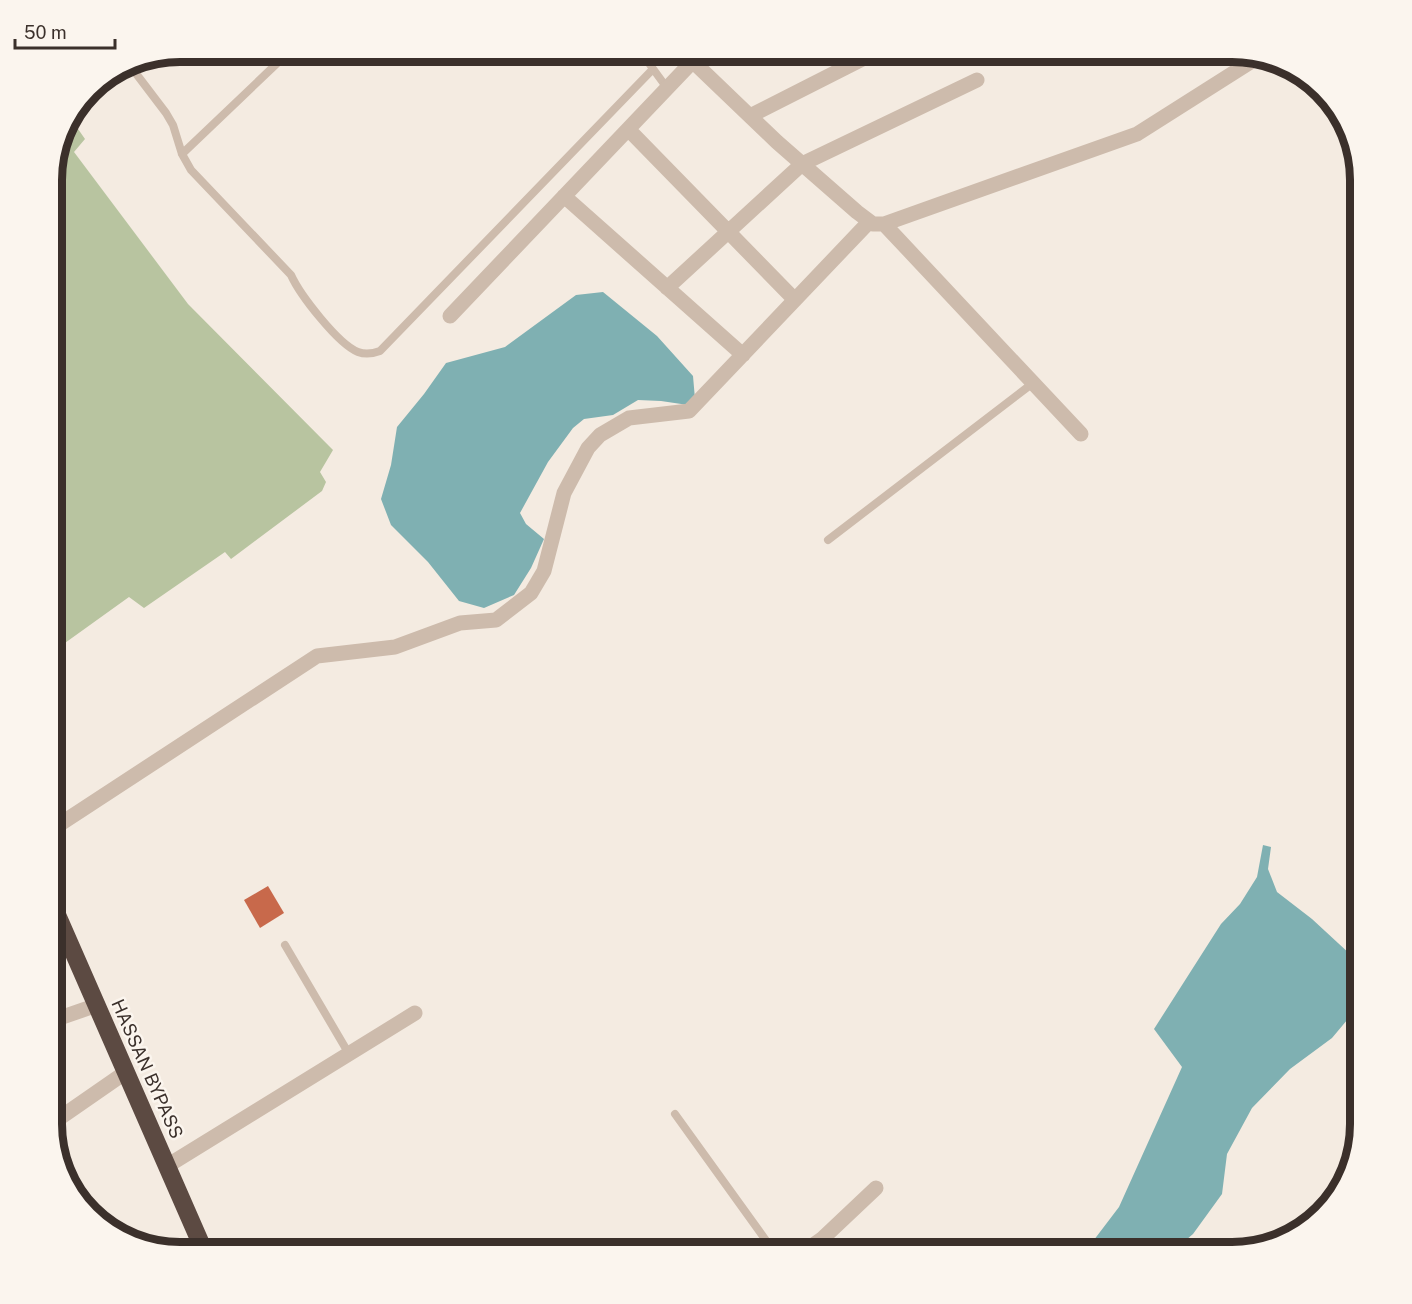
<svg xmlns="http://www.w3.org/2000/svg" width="1412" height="1304" font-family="'Public Sans',sans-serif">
  <rect width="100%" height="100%" fill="#f4ebe1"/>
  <path fill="#b8c4a0" d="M69,116L85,139L74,152L188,304L333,450L320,472L326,482L322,491L231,559L225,552L144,608L129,597L51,653V171L64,123Z"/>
  <path fill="#7fb0b2" d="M603,292L657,336L693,376L695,399L688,405L661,401L638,400L613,415L584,419L573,428L548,462L520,513L526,524L544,539L531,568L514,595L484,608L459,601L428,562L391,525L381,499L391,465L397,427L424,394L446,363L505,347L576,295Z
    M1263,845L1271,847L1268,869L1277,892L1312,919L1351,955L1361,971V1001L1358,1007L1332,1038L1290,1069L1252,1108L1227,1154L1222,1194L1193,1234L1171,1253H1084L1119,1207L1182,1067L1154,1029L1221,924L1240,904L1257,877Z"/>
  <path fill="#c8694b" d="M268,886L284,913L260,928L244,900Z"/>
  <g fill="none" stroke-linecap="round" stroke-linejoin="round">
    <path stroke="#cdbbac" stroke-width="8" d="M640,51L667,88
      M838,51L845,68
      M128,63L166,113L173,125L182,154L191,170L291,275C300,295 338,344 358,352C366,355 372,354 380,351L653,69
      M182,154L290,51
      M828,540L1033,383
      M285,945L349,1054
      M675,1114L775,1253"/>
    <path stroke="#cdbbac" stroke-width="15" d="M682,51L777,142L857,212L873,224H884L1137,134L1260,56
      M750,116L878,51
      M628,129L795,300
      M564,196L743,355
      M884,224L1081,434
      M667,288L802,164L977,80
      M450,316L693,61
      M1359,722L1361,720
      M51,830L317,656L395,647L460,623L496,620L531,593L544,571L564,493L588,448L600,435L629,418L689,411L869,222
      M51,1021L97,1005
      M51,1124L126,1072
      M167,1166L415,1013
      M802,1253L822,1239L876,1188"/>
    <path stroke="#5c4a42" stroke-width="18" d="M51,901L205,1253"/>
  </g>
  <g text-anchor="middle" stroke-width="5" stroke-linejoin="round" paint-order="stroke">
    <g font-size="18" fill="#3b302b" stroke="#fbf5ee">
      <text transform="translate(147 1069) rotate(66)" y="6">HASSAN BYPASS</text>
    </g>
  </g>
  <path d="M0 0H1412V1304H0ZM180 62H1232A118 118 0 0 1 1350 180V1124A118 118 0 0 1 1232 1242H180A118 118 0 0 1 62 1124V180A118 118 0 0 1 180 62Z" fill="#fbf5ee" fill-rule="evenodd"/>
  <path fill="none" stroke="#3b302b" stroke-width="8" d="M180 62H1232A118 118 0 0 1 1350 180V1124A118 118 0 0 1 1232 1242H180A118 118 0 0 1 62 1124V180A118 118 0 0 1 180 62Z"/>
  <path d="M15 39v9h100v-9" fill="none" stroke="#3b302b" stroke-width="3"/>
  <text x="24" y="39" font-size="18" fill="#3b302b" stroke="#fbf5ee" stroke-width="4.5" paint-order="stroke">50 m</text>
</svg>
